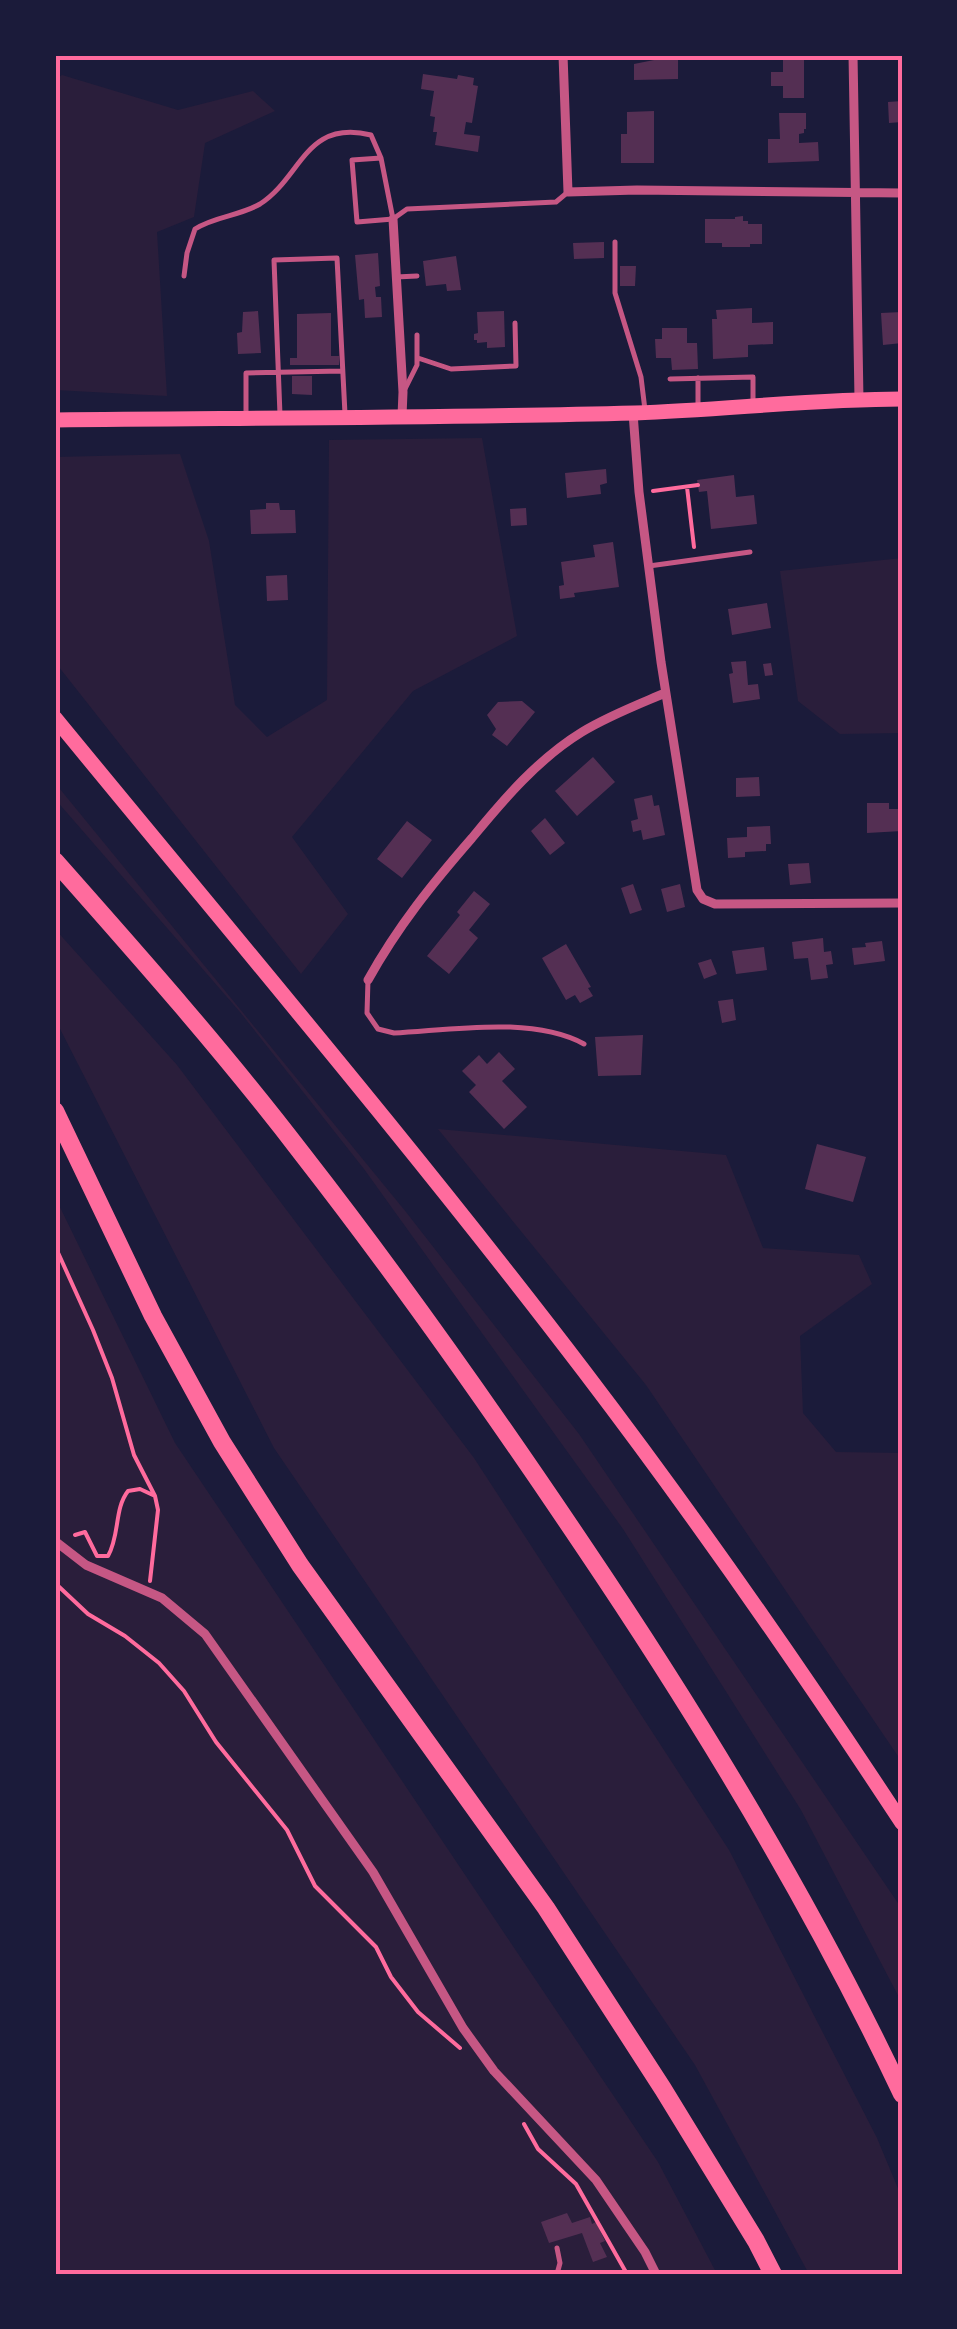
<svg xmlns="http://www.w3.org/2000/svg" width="957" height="2329" font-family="Helvetica,sans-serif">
  <rect width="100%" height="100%" fill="#1b1b3a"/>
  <path fill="#2a1e3b" d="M62,75L178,110L253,91L275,111L205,143L194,217L157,232L167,396L55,390V80Z
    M482,438L517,636L413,691L292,837L348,914L301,974L55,662V457L180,454L209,541L235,705L267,737L327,700L329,440Z
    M902,558V733L840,734L798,701L780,571Z
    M55,783L406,1212L579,1434L902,1909V2003L801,1810L623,1529L364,1169L240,1012L55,799Z
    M55,929L177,1065L474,1458L729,1850L877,2138L902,2198V2274H809L695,2065L274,1448L55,1019Z
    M438,1129L726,1155L763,1248L859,1255L872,1284L800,1336L803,1413L836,1452L902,1453V1762L646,1385Z
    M55,1197L175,1443L658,2162L717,2274H55Z"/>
  <path fill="#542f53" d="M654,55H678V79L634,80V64L654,60Z
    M783,55H804V98H783V86H771V72H783Z
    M423,74L457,79L458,75L474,78L473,85L478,86L472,123L466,122L464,134L480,136L478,152L435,145L437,132H433L435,117L430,116L434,91L421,89Z
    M902,101V122L889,123L888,102Z
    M654,111V163H621V134H627V112Z
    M779,113H806V129H804V133L799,134V143L818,142L819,161L768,163V139H780Z
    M743,216V221H748V224H762V244H750V247H722V243H705V219H735V217Z
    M604,242V258L574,259L573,243Z
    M378,253L380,286L375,287L376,297H381L382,317L365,318L364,299L359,300L355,255Z
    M456,256L461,290L447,291L446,284L426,286L423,261Z
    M620,266H636L635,286H620Z
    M752,308V323L773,322V344L748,345V357L713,359L712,319H717L716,310Z
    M258,311L261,353L238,354L237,333L242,332L243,312Z
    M504,311L505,347L487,348V342L477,343V340H474V334L478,333L477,312Z
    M902,312V343L883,345L881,313Z
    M331,313V356H339V365H290V358H297V314Z
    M662,328H687V343H697L698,369L672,370L671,358H656L655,339H662Z
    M292,376H312V395L292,394Z
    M606,469L607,483L600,485L601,494L567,498L565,473Z
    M734,475L736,497L754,495L757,524L711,529L707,491L699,492L697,480Z
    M266,503H279L280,510H295L296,533L251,534L250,510L266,509Z
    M526,508L527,525L511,526L510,509Z
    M613,542L619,587L574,593L575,597L560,599L559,586L564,585L561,562L595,557L593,545Z
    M287,575L288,600L267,601L266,576Z
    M767,603L771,628L732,635L728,609Z
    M746,661L748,685L758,684L760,699L733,703L729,674L733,673L731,662Z
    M771,663L773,675L765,676L763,664Z
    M522,701L535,712L507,746L492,735L496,729L487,715L498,702Z
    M593,757L615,782L577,816L555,791Z
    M759,777L760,796L736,797V778Z
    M652,795L654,806L659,805L665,835L643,840L641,830L633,832L631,821L638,819L634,799Z
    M867,803H889V809H902V831L867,833Z
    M545,818L565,843L550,855L531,831Z
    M407,821L432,840L402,878L377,859Z
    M770,826L771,844H766V851L745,852V857L728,858L727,838L747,837V827Z
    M809,863L811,883L790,885L788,864Z
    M633,884L642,910L630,914L621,888Z
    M680,884L685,907L667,912L661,889Z
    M474,891L490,904L469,930L478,938L449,974L427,956L460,915L457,912Z
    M823,938L824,952L831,951L833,964L826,965L828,978L811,980L808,958L794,959L792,942Z
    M882,941L885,961L854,965L852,948L866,947L865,943Z
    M566,944L591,987L588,988L593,996L580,1003L575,995L566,1000L542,958Z
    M764,947L767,970L736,974L732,951Z
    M711,959L717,974L704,979L698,963Z
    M733,999L736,1020L722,1023L718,1001Z
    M643,1035L641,1075L598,1076L595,1037Z
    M499,1052L515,1069L502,1081L527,1107L504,1129L469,1092L476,1085L462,1071L479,1055L487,1064Z
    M817,1144L866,1157L853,1202L805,1189Z
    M567,2213L572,2223L590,2217L592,2224L596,2222L605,2241L600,2243L607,2257L593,2262L582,2233L549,2243L541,2222Z"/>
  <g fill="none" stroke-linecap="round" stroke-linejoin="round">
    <path stroke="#ff6b9d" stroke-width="4" d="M687,487L694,547
      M653,491L698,485
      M55,1246L93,1330L112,1378L134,1455L155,1496L158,1510L150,1581
      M75,1535L85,1532L97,1556H108C120,1535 114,1509 128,1491L140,1489L155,1496
      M55,1583L88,1614L125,1636L159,1663L184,1691L216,1742L287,1830L315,1886L376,1947L391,1977L418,2012L460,2048
      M524,2124L538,2149L576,2184L627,2274"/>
    <path stroke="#c65784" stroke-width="5" d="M393,219L381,158L352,160L357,222L393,219L407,209L556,202L568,192
      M615,242V293L641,377L645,410
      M184,276L187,253L195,229C215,216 240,216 260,204C302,177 305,119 371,135L381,158
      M396,277L417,276
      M418,358L451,369L516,366L515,323
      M698,378V405
      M670,379L753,377V401
      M405,389L417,365V335
      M246,413V373L342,371
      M280,415L274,260L337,258L345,414
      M649,566L750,552
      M368,980L367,1013L378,1029L394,1033C452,1030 532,1016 584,1044
      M557,2274L560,2263L557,2248"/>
    <path stroke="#c65784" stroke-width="9" d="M563,55L568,192L637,190L902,193
      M853,55L859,399
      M393,219L403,392L402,416
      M633,413L639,492L661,662L697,890L703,899L715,904L902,903
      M368,980C398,926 432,884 472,838C504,799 538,759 582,732C608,716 637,705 665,693
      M55,1541L86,1565L162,1598L205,1634L373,1872L463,2028L494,2071L596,2180L645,2252L656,2274"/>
    <path stroke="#ff6b9d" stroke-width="15" d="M55,420C248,418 442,418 635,413C724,410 813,399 902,399
      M55,718C233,935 414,1148 584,1371C696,1518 801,1669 902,1823"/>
    <path stroke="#ff6b9d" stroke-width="18" d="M55,861C140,957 225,1053 303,1155C402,1282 494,1413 584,1547C702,1722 812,1903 902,2094
      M55,1111L153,1316L222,1442L300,1565L546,1908L663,2089L756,2241L773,2274"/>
  </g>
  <rect width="957" height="2329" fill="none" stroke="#1b1b3a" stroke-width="115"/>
  <rect x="58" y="58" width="842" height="2214" fill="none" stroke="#ff6b9d" stroke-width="4"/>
</svg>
